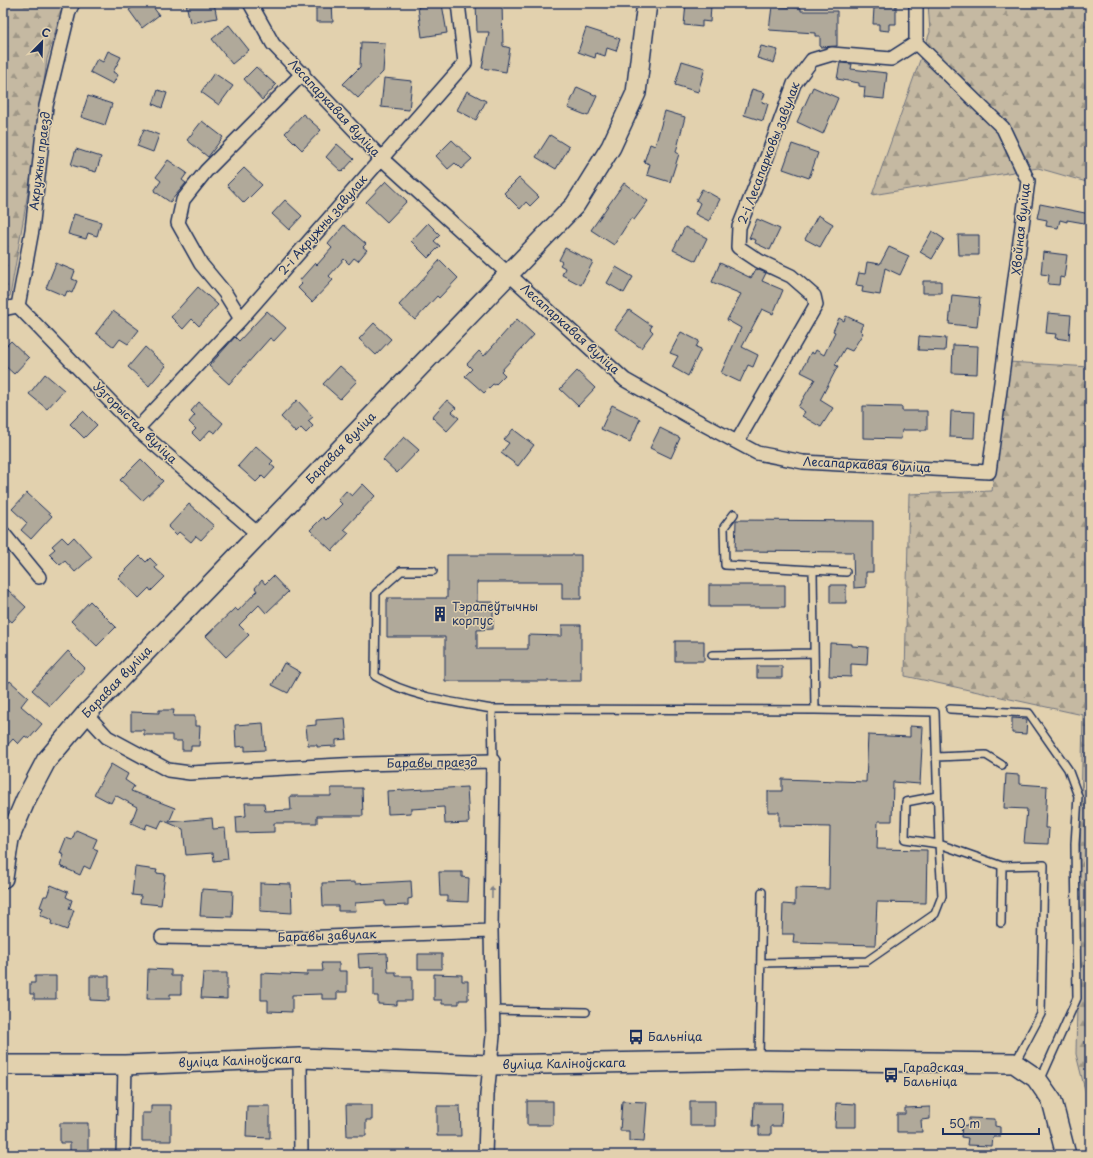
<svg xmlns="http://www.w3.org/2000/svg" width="1093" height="1158" font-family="'Playpen Sans',sans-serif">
  <defs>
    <pattern id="forest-firs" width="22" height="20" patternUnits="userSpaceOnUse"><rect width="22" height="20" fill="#c5b9a2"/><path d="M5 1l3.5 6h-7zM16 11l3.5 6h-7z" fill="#9f9787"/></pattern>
  </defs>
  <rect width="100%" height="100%" fill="#e2d1ae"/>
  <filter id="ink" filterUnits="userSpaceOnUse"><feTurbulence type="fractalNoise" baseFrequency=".025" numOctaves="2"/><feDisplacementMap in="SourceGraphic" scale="8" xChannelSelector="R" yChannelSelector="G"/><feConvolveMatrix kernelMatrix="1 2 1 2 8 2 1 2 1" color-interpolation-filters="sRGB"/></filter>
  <g filter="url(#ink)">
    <path fill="url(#forest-firs)" stroke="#707480" d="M3,3H64L47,59L34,158L10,296L3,298Z
      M928,3H1090V183L1038,168L872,195L930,32Z
      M1008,362L1090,367V1110L1076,1054L1083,715L905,676L909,494L992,491Z"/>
    <path fill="#b0a99a" stroke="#1b2f5e" d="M138,3H150L159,15L142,28L129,10Z
      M186,3H214L217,18L190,23Z
      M316,3H332L333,22H316Z
      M476,3H502L503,46L510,48L506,72L482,68L489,32H477Z
      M686,3L711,5L710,22L702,21V27L684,25Z
      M878,3H896V24H889V31L879,30V24H873L874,8H878Z
      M442,4L447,33L422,37L418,7Z
      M772,6L801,8V11H837V46L820,47V36H815V33L769,30Z
      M229,25L249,50L232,64L212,39Z
      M586,28L620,39L616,51L607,48L605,56L596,53L595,58L578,52Z
      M361,42L385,43L383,72L358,98L343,84L360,67Z
      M761,46L778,50L774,63L757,58Z
      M108,51L121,57L113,72L118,75L113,84L90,72L97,59L103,62Z
      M682,61L705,68L698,92L675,85Z
      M840,63L852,64L851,69L887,73L884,99L864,97L865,87L859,86V83L837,79Z
      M256,67L276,85L262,100L244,79Z
      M214,73L233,86L219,105L201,92Z
      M384,78L412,81L409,110L381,107Z
      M577,87L597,96L588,116L568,108Z
      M813,87L838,98L823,134L797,122Z
      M752,89L765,93L762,102L768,104L763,121L744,115Z
      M158,90L167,93L162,108L153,104Z
      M467,91L486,101L476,120L457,110Z
      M88,96L112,104L105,125L81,117Z
      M665,111L685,117L676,152L679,154L670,182L647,175L650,164L644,162L650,144L655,146Z
      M303,114L321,130L302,150L285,133Z
      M202,121L223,137L208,157L187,140Z
      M144,129L159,135L153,152L137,146Z
      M550,135L569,147L556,169L536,157Z
      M452,140L472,159L461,169L455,163L448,169L436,156Z
      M337,144L354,159L342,172L326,157Z
      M792,144L818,153L809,178L783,169Z
      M76,149L101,157L96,172L71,165Z
      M168,160L187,173L182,180L186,183L170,202L154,191L161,181L156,177Z
      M244,168L262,185L244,203L227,185Z
      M519,178L539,197L530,206L526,202L520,209L504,193Z
      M386,181L407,201L387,222L366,202Z
      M624,183L648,201L634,220L631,218L614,245L591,230Z
      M702,189L720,199L709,221L695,214L700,203L696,200Z
      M285,200L302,216L289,230L272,214Z
      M1040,204L1090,214V224L1067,220V222L1060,220L1058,228L1046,226L1047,220L1037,218Z
      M74,214L101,222L97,236L88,233L86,239L68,234Z
      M818,215L833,224L820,247L805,239Z
      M757,219L780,229L770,250L755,243L756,240L749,238Z
      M428,223L440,235L434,241L440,246L428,258L411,241Z
      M344,225L366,244L363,247L367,250L358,261L354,258L349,264L344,259L329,276L333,280L312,302L298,288L302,284L299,281L315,263L317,265L332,248L328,244Z
      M685,227L707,238L696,261L673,250Z
      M932,231L944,239L932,259L920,252Z
      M958,235H979V255H959Z
      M889,247L909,256L900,275L885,268L880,295L862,292L863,286L856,285L859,273L865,274L867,262L880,264Z
      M565,248L593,262L581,285L562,275L565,268L560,265L562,262L559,260Z
      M1043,252L1067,255L1064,278L1060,277L1059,285L1048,284L1049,275L1041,274Z
      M440,260L458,278L439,298L437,296L415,320L399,305Z
      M56,263L75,271L72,279L77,281L72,293L67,291L65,296L46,288Z
      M720,263L751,278L756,269L766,273L762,281L783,290L773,314L762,309L742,347L758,355L753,367L748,365L740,382L721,373L741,328L727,320L741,294L712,282Z
      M616,267L633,277L624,293L607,283Z
      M923,281H941V293H923Z
      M198,287L218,305L199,326L192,319L183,329L171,317Z
      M952,295L980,298L977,327L949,324Z
      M629,310L652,326L650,329L653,332L641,348L615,329Z
      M113,311L139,330L128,344L120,339L114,347L96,333Z
      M267,311L286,328L274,341L270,338L229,384L209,366L235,337L239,341Z
      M1048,313L1071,315L1069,340L1055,338L1056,334L1046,333Z
      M846,316L863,324L860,330L863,333L852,351L845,348L835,365L838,366L820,400L833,408L821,427L802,416L805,412L798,407L815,379L801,372L811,352L814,354L816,350L824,355L835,332L833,331L839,318L844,321Z
      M517,319L534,335L501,371L505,375L495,385L493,384L484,393L465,376L472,369L467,364L479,351L484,356Z
      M374,323L391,339L376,355L359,339Z
      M681,332L699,341L696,347L701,349L688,376L672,367L678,356L670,353Z
      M919,336L946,338L945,351L918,350Z
      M11,341L29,358L14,374L3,364V349Z
      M953,345L978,346L977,374L952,373Z
      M145,347L166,366L149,386L128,367Z
      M340,366L357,381L340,399L323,384Z
      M577,371L595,388L578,406L560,389Z
      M45,374L64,390L47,409L29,394Z
      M297,400L313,417L308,421L313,426L306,433L301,428L296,433L281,417Z
      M447,400L456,408L452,412L459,418L447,431L432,417Z
      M199,402L223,423L215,433L210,430L200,441L192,433L196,429L189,422L195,415L191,411Z
      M612,405L640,419L630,442L601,429Z
      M863,406L902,407V411H927V430H902L901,439L863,438Z
      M83,411L97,425L84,438L70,424Z
      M951,411L975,412L974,438L950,437Z
      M660,428L680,438L671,458L650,448Z
      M513,429L534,445L518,466L501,453L509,443L504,440Z
      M404,437L419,450L397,473L383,460Z
      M256,446L273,461L270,464L275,468L265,479L262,476L256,482L238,466Z
      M141,459L163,481L142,501L120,480Z
      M363,484L375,496L344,529L349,533L332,551L310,530L323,517L326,520L342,504L338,500L346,491L352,496Z
      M27,493L52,516L31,539L21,530L27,523L12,509Z
      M189,504L214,526L201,540L196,536L191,542L179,532L176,535L168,527Z
      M736,520L873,521V572H866V587L854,588L853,552L735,551Z
      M62,537L68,543L74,537L92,557L75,572L65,561L60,565L49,554L55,549L52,546Z
      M447,555H581V599H562V582H477V602H493V629L477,630V649H528V635L562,636V625H581V681H445V637H387V598H447Z
      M140,556L146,562L150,558L157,565L155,568L165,577L151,591L149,588L139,598L118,578Z
      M273,576L288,592L266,613L259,605L239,625L249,635L226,657L206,636L235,608L238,611L257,591L255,588L262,580L265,584Z
      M709,585H785V607H709Z
      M830,585H846V603H830Z
      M8,590L26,607L12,622L3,614V596Z
      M90,601L116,627L97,646L71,621Z
      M675,641H704V661H675Z
      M830,643L852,644V646L868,647L867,665L851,664V677L829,676Z
      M68,651L85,668L50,706L32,690Z
      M284,663L300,672L288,693L272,685Z
      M757,666H782V678H757Z
      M10,681L28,697L21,706L42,724L29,739L25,736L18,744L13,739L3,750V689Z
      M159,710H174L173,716H195V726H200L199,746H191V750H182V741H172V735H144V730H131V712L159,713Z
      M345,718L347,739L336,740V746L317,747V745H308L306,726L316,725V720Z
      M1012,718L1027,719L1026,734L1012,733Z
      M263,723L265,750L245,751V746L236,747L235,725Z
      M910,726L923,727L920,784L893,782L892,821H878L877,849L927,850L926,903L877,902L875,945L793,943L794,934H782L783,904L795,905V888L829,889L830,827L779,826V812H768V791H782V779L866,782L868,735L910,737Z
      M111,764L128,774L125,780L134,786L131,791L175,808L169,822L212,818L213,829L225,828L228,859L214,861L213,853L186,855L183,829L162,820L158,828L147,824L145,829L131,823L137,807L115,795L111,803L94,794Z
      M1006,774L1019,775V784L1047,786L1045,828H1049L1048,844L1024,843L1027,809L1004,808Z
      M467,787L469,823L445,824L444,807L411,809V813L388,814L387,791Z
      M331,788H362L363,816H317V823H274V832L237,833L236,817L246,816L245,803H264L265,811L291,810L290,796H331Z
      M76,830L97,839L93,848L98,850L90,869L84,866L80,875L60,866L64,855L60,853L66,838L72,840Z
      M135,867L157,870L156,873L165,874L161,905L140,903L141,896L132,895Z
      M439,872H462V877L469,878L468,902L447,901V896H440Z
      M411,881L412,898L408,899V905L385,906V901L355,903L356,911H338V906H323L322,883L355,882V884Z
      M260,883L291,884L292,913L260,911Z
      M51,885L68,892L66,897L72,900L69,909L74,910L67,930L51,924L52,920L40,915L43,908L40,907L44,896H47Z
      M202,889L233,891L232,917L200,916Z
      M387,953L388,972H396V976H412V1001H397V1005L378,1004V996H374V967L359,968L358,954Z
      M418,954H442V969H418Z
      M322,963H339V971H347V992H337V999H322V994L292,995V1012L268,1011V1000H261V973L307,975V971H323Z
      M148,969L171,970V976H181V994H170V999H147Z
      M203,973H227V999L201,998Z
      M434,974L462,975V981H468V1000H459V1004H442V1000H434Z
      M35,976H56V999H34V994H30V983H35Z
      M90,976H109V1001L90,1000Z
      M527,1101H553V1125H527Z
      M622,1101L647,1102L644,1142L629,1141V1131H620Z
      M690,1101H715V1126H690Z
      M754,1103H782L781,1126H771V1135H759V1126H753Z
      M836,1103L856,1104V1127H835Z
      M151,1105H171V1141H142V1113H151Z
      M346,1105H372V1120H366V1136H347Z
      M247,1106H270V1138L246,1137Z
      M437,1106H460L461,1136H437Z
      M930,1107V1119L921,1120L922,1132H897V1114H905V1108Z
      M969,1118L995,1119V1126L1000,1127V1137H993L992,1146L967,1145L968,1138L961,1137L962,1125L969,1126Z
      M60,1123H88V1155H70V1143H60Z"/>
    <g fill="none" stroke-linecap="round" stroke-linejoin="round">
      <g stroke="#1b2f5e" stroke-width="10">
        <path id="lane" d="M734,514L724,527L725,565L846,572
          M433,571H401L376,593L375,676C410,697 452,702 492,709
          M813,571L815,710
          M712,655L814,653
          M950,709L1029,713L1068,769L1078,796L1075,844L1077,998L1040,1081
          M936,757L986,755L1002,765
          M493,761L492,709L815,710L935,712L939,844L1002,866L1044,865L1041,1014L1015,1063
          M1001,923L1002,866
          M761,963L867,961L935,914L942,896L939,844L905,839L906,802L937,796
          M493,1010L586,1012
          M759,1060L762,892"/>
      </g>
      <g stroke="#1b2f5e" stroke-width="16">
        <path id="street" d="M250,3L273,44L381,158L625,380L692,418L757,453L803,462L989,472L1028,181L1003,128L916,43V3
          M18,306L137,429L258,534
          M3,309L18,306L32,230L46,106L69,11L73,3
          M241,319L225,293L201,264L178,223L183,200L206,171L303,73
          M137,429L241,319L465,63L458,3
          M737,442L816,305L814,296L791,276L759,261L738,247L739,227L767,157L794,84L812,60L832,54L891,59L916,43
          M3,533L39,577
          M86,714L107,737L168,770L190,773L360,764L493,761L491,931L493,1036L487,1095L485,1155
          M162,937L271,939L491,931
          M300,1058L301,1155
          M123,1155L125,1065"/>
      </g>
      <g stroke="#1b2f5e" stroke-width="22">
        <path id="secondary" d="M3,878L9,839L26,799L46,761L86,714L575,205L611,147L636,93L647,3
          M3,1065H125L300,1058L491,1065L758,1060L1014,1063L1036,1078L1052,1101L1066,1155"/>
      </g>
      <use href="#lane" stroke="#e2d1ae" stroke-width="7"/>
      <use href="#street" stroke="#e2d1ae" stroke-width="13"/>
      <use href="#secondary" stroke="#e2d1ae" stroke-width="19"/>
    </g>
    <defs><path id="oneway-solid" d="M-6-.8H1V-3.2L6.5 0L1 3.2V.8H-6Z"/></defs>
    <use fill="#7e8086" href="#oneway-solid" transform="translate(492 892) rotate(-89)"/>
  </g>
  <defs>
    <g id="building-bare" transform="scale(1.2)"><path d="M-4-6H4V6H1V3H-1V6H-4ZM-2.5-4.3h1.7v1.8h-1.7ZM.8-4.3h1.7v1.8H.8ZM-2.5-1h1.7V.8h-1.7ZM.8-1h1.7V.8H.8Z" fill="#1b2f5e" stroke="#e2d1ae" stroke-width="2.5" paint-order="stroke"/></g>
    <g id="bus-bare" transform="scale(1.2)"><path d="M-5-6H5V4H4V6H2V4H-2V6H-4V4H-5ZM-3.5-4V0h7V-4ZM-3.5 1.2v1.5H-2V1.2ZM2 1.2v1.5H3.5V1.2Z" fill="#1b2f5e" stroke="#e2d1ae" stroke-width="2.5" paint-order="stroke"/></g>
  </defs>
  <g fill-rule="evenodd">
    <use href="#building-bare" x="440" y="614"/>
    <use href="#bus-bare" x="636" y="1037"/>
    <use href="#bus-bare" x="891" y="1075"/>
  </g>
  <g text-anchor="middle" stroke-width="3" stroke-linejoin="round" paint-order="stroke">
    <g font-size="12" fill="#1b2f5e" stroke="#e2d1ae">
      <text transform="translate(334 108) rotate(47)" y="4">Лесапаркавая вуліца</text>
      <text transform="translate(769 153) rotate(-69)" y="4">2-і Лесапарковы завулак</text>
      <text transform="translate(40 161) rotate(-83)" y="4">Акружны праезд</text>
      <text transform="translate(323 225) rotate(-49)" y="4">2-і Акружны завулак</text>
      <text transform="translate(1021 229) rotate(-84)" y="4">Хвойная вуліца</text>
      <text transform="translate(570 329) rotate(42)" y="4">Лесапаркавая вуліца</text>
      <text transform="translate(135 423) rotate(44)" y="4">Узгорыстая вуліца</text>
      <text transform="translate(341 448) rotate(-46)" y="4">Баравая вуліца</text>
      <text transform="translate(867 465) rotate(3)" y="4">Лесапаркавая вуліца</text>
      <text transform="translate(117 682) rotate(-46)" y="4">Баравая вуліца</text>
      <text transform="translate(432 763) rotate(-1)" y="4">Баравы праезд</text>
      <text transform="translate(327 936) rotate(-2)" y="4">Баравы завулак</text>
      <text transform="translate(240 1061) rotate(-2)" y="4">вуліца Каліноўскага</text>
      <text transform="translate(564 1064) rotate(-1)" y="4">вуліца Каліноўскага</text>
    </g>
    <g font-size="12" fill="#1b2f5e" stroke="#e2d1ae" text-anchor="start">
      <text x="452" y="611">Тэрапеўтычны<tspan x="452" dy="14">корпус</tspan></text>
      <text x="648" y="1041">Бальніца</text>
      <text x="903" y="1072">Гарадская<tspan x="903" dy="14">Бальніца</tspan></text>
    </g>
  </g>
  <rect width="1093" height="1158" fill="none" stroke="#e2d1ae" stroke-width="16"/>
  <rect x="8" y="8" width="1077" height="1142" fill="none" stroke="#1b2f5e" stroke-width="1.5" filter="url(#ink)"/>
  <g transform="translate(42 42) rotate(23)" stroke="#e2d1ae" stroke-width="3" paint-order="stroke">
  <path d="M0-3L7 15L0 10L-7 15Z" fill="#1b2f5e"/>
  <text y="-6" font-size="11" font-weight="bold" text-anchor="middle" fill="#1b2f5e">С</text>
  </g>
  <path d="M943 1128v6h96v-6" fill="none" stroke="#1b2f5e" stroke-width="2"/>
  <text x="949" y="1128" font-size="12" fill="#1b2f5e" stroke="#e2d1ae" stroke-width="3" paint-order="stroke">50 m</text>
</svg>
